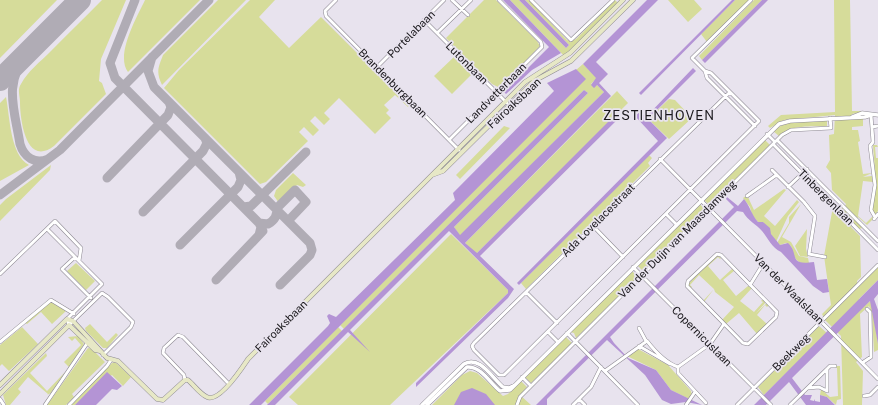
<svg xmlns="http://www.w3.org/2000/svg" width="878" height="405" font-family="'Public Sans',sans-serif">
  <rect width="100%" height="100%" fill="#e8e3ee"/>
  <path fill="#d6dc9a" d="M0,0H57L0,58Z
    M102,0H126L101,59L99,81L102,83L106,94L54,146C25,168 20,117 20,102C20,95 17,90 21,84C28,71 40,62 50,52C67,35 85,17 102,0Z
    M145,0H200L128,72C115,55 137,17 145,0Z
    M218,0H246L162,85C156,72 158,68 163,55Z
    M250,0H275L259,17L289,48L321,17L409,105L408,107L395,95L384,105L389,110L386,113L391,118L375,134L339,98L324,113L330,119L324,125L315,116L310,121L319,130L313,136L304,127L299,132L308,141L266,182L260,184L164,88L179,70Z
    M484,0H496L537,41L540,46L502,85L498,87L492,84L446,38Z
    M510,0H519L566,48L569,45L525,0H529L567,40L571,41L576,39L615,0L618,3L564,56Z
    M668,0H694L702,9L688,22Z
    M735,0H749L707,42L701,34Z
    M754,0H762L702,60L699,56Z
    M834,0H850L852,111H863L862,112L852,114L851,118H863V126L852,127V130H858L860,141L858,142L863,174L872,173L863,177L872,176L873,182L863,181L858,216L866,223L872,217L874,218L867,225L858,217L856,220L862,228L859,229L853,224L851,227L860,236L861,277L857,281L858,287L878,267V280L859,299L860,310L870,301L872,304L878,344V350L874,352L872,314L869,306L860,314L862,357L856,362L863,371L862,405H843L841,336L825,320L822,314L831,305L824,256L832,212L833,210L837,213L842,210L841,207L844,208L846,204L832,190L831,173L826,167L830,160L829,135L834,134L835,115L784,120L770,128L768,126L781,115L835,112Z
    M455,56L472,74L452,94L434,76Z
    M583,64L597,78L591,84L597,85L604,92L460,236L454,227L588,93L584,90L344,329L340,325L585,79L576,70Z
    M617,91L628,103L476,254L465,243Z
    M6,97C10,117 10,155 29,165L0,181V103Z
    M669,99L675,100L692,118L669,139L648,119Z
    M827,120V126C811,127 791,124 779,136L773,131C787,119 810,121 827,120Z
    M504,126L510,128L460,179L456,175Z
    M764,139L770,145L709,205L703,199Z
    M873,145H877L878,147H875L876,158H878V211L875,215L872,209L876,185Z
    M649,155L652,158L648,163L650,166L526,289L521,283Z
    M51,165L50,170L0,221V205L6,199Z
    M293,173L306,185L303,187L297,185L279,203L274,196L276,190Z
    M784,189L786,190L764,216L775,226L797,200L799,202L788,216L776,242L763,222H758L752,215L750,207L743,198L747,195L754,210Z
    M699,203L705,210L643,271L637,265Z
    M801,204L782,237L791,242L799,256L808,258L809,263C797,266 793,256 791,246L786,243L780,245L777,243L789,223V217Z
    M807,229L806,249L808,257L800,256L795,246Z
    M451,234L508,290V293L390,405H298L289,397Z
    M717,255L721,258L720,259L718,257L708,266L720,280L732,269L734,271L723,280L736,296L748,286L752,288L740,301L754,312L763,302L761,301L763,299L766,302L756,313L767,303L769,305L767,307L765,305L757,315L767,324L757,334L739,313L726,324L722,320L734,307L715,292L714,289L704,302L703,301L714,289L699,275L690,285L692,287L691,288L688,286V284Z
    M76,263L95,281L86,290L67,271Z
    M632,271L638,277L576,338L574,333L570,332Z
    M49,303H53L66,311L52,324L41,312L27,324L25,323Z
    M90,324L107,342L116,333L118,335L107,348H103L86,331L85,328Z
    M819,326L827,333L764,395L758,387Z
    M22,327L38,344L9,371L2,364L0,366V345Z
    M338,327L342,331L268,404L265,401Z
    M78,336L84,344L69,367L64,362L81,345L75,338L72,341L68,337Z
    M566,337L572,343L531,383L525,377Z
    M88,348L92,349L105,362L72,394L74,397L66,405H47Z
    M638,349L668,365L691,391L692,395L689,399L671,390L656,370L627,356Z
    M46,353L47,356L30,373L47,391L65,372L51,393L47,395L48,394L28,377L18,389L21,392L10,405H6L3,395Z
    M115,362L131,377L123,386L112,375L75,405H70L112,363Z
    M831,366H840L841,399L837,400L836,405L827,397L820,395L821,389L830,397L838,396L837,368Z
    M470,371L477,373L503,396L508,394L521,381L527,387L520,395L531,405H432L462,375Z"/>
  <path fill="#b494d5" d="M503,0H510L561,53L532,70L506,94L504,92L549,47Z
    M519,0H525L569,45L566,48Z
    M647,0H658L596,62L608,74L599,83L611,96L465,243L477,253L613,117L617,120L480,256L514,289L508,298L416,387V383L508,293V290L449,231L350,330L370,352L348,332L275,405H267L584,90L588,93L454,227L460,235L604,92L597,85L594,88L591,85L596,78L583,64Z
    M732,0H735L641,95L639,93Z
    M762,0H768L705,63L702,60Z
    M693,68L696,71L648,119L667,138L519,285L517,283L658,141L635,116L640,112L646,117Z
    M576,69L586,79L261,405H249L328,326L330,323L327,316L329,314L336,317L455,200L453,193L554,91L547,83Z
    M727,197L738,206L744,199C750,206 751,214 758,222H763L770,228L771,234L780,245L788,243C800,254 787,266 814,262L817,280L827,279L829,292L823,293L813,286L781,252C772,248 768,238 762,231C756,224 748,221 743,212L737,211L610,337L614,343L628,358L656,370L671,390L702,405L686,402L671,404L662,400L645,375L607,340L547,399V405H536L734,207L726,199Z
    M878,280V294L874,299L878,310V344L870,301L792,378L805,395H812L810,400L814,401L815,399V401L820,402V395L827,397L835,405H806L789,382L766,405H754Z
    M107,372L122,386L117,390L112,389L96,405H75Z
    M472,388L486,394L495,405H454L461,392Z"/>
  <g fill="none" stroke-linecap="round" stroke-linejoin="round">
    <path stroke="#b0acb5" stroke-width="9" d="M135,0L110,63L115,78L259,223L261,227L259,235
      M28,52C3,84 14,107 20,144C24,157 35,165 48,159
      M152,57L148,71L154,87L310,243L312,250L310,255L280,285
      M107,178L168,115L171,107L169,102
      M0,195L60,150L209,0
      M243,207L251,206L306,152
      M143,212L203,151L207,143L205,138
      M259,223L268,224C275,220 277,216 277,208L295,190L306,202L288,221
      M180,245L238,187L241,180L239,172
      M216,280L263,231"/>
    <path stroke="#b0acb5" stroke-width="22" d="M0,80L80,0"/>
    <g stroke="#8d8992" stroke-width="4">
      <path id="minor" d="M336,0L325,11L326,16L459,150
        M452,0L468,15
        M531,0L571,40L613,0
        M424,20L507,103
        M437,33L471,0
        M377,67L444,0
        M705,71L707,78L755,126
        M730,92L474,343L472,346L474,350L499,375H504L759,121L711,73L705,71L692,58L751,0
        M871,115L873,142
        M872,127L878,126
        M767,134L775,142
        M449,140L542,47L541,42L499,0
        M777,140L878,241
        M873,142L870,146L875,185L871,210L875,217
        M773,144L878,250
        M660,159L878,379
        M772,170L778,176
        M788,187L807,169
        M747,196L775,176H778L804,202L815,216L809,254L825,257
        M666,214L676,224
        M874,219L878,214
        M593,226L623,257
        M47,229L102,284L67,319L69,325L102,293L108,297L133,322L131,327L103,355
        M717,254L721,255L777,312L776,317L748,344L743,343L687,286L688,281Z
        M75,257L62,269L91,298
        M633,267L771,405
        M0,274L55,221L81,248L79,261
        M750,285L763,264
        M526,292L557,323
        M639,328L646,341
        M548,332L558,342
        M567,333L638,405
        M0,342L51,300L74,314
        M639,346L670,364
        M862,363L871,357L870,312L867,309
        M678,367L710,344L724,324
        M605,371L647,341C654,350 666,363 678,367V373L706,403
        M185,380L184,375L163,353L164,348L178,335L183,337L229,384
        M531,386L782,135L791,130L831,128L830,118
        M808,388L819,387L827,391V369
        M864,396L870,395L878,387
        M0,399L4,405
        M579,399L585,405
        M45,405L88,342
        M69,405L107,366L111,360
        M517,405L520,397L531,386L522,377
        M573,405L591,387L601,367
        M686,405L695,392
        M737,405L878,265
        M790,405L830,366H835"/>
    </g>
    <g stroke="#8d8992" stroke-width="4.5">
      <path id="tertiary" d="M852,117L862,113L878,115
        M422,405L464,364C480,355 492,378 503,387L509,388L513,386
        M427,405L467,367C481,366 490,383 500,391L510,390L779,124L790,121L865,117L871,115"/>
    </g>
    <g stroke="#8d8992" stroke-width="5">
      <path id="secondary" d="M432,175L443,171L534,81L571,61L633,0
        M0,385L67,319L73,321L107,358L118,361L157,399L163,400L185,380H188C194,385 200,394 207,397C219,403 242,368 248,359L525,82L570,53L623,0
        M0,394L69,325L95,350L100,351"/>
    </g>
    <use href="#minor" stroke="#fff" stroke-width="3"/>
    <use href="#tertiary" stroke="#fff" stroke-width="3.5"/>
    <use href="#secondary" stroke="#e7e8c6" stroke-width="4"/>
  </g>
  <g text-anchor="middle" stroke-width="3.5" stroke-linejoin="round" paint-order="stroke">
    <g font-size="11" fill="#19171b" stroke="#e8e3ee">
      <text transform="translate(411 34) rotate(-45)" y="4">Portelabaan</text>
      <text transform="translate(467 63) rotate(45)" y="4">Lutonbaan</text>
      <text transform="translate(393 83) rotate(45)" y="4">Brandenburgbaan</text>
      <text transform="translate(496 93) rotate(-45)" y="4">Landvetterbaan</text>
      <text transform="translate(514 103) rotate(-43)" y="4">Fairoaksbaan</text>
      <text transform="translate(826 197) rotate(45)" y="4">Tinbergenlaan</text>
      <text transform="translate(598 220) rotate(-45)" y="4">Ada Lovelacestraat</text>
      <text transform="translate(677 239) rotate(-45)" y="4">Van der Duijn van Maasdamweg</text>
      <text transform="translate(789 289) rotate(45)" y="4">Van der Waalslaan</text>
      <text transform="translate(281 326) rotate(-45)" y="4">Fairoaksbaan</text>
      <text transform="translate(702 336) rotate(45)" y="4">Copernicuslaan</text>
      <text transform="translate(791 352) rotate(-45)" y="4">Beekweg</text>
    </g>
    <g font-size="13" letter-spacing="1" fill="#19171b" stroke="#e8e3ee">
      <text x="659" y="120">ZESTIENHOVEN</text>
    </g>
  </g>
</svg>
